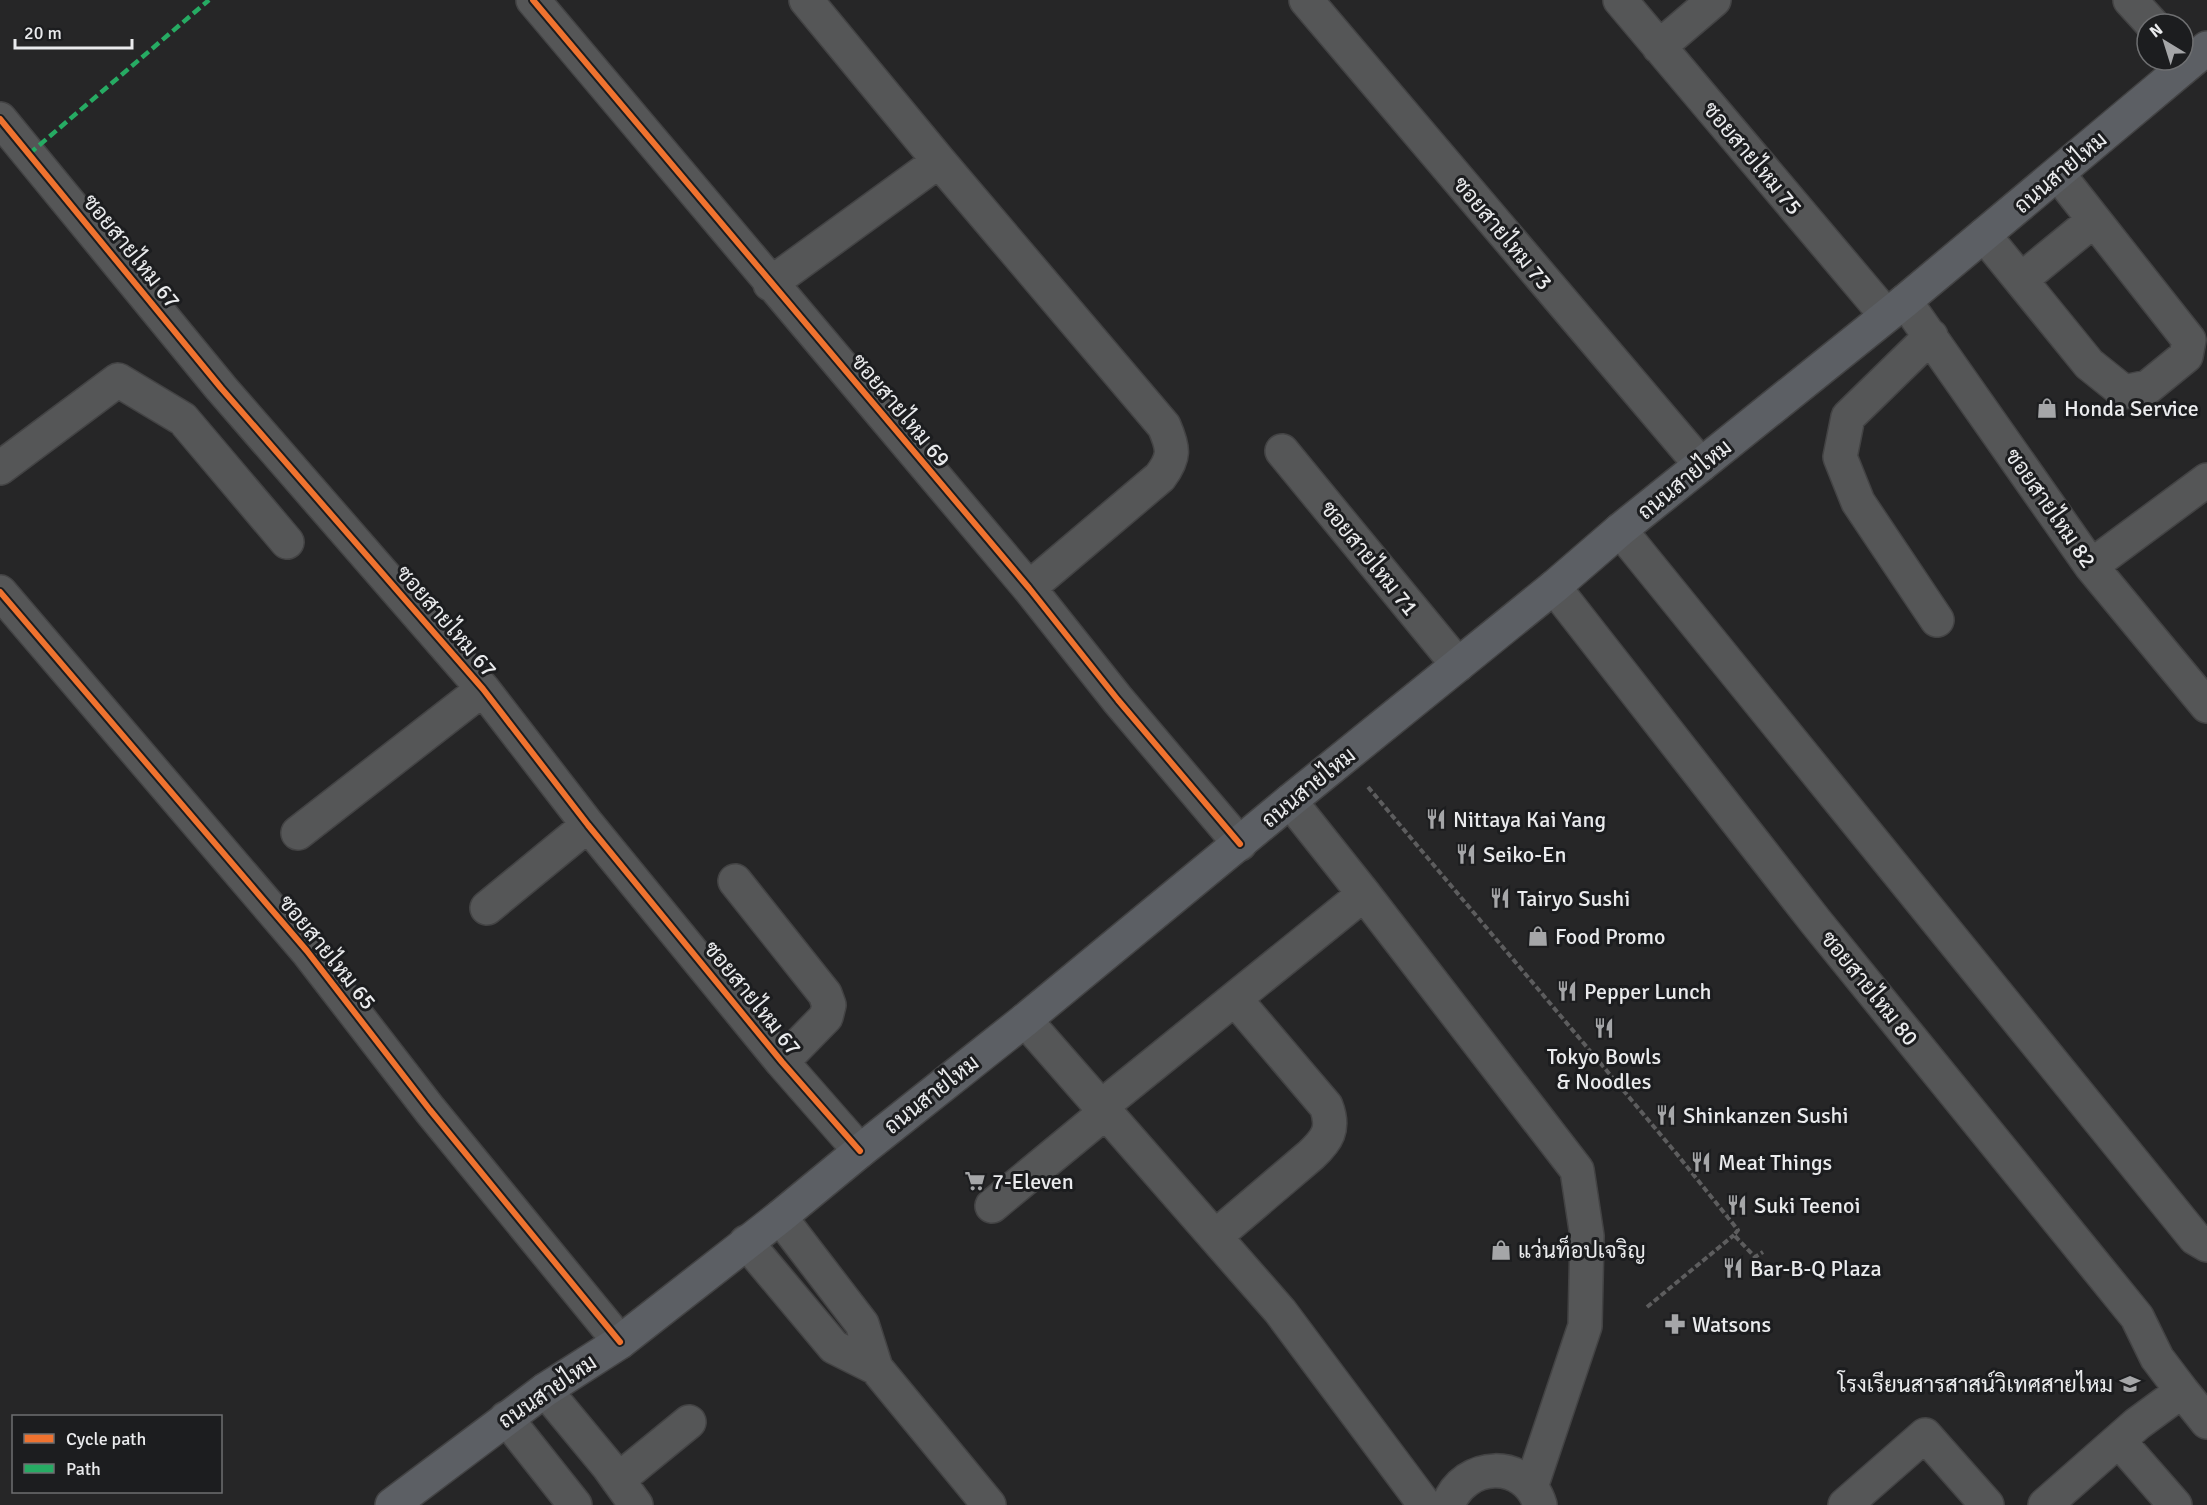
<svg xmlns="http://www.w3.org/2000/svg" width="2207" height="1505" font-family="Signika,Sarabun,sans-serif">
  <rect width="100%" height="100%" fill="#262627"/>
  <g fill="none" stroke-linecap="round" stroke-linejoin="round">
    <g stroke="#434344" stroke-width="36">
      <path id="minor" d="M533,0L1029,588L1118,700L1240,844
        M806,0L939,161L1164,426C1174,449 1175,457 1160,477L1029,588
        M1306,0L1701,465
        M1620,0L1886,315
        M2130,0L2152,24
        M1659,47L1714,0
        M0,119L221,388L483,689L588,825L782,1062L860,1151
        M1984,235L2089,364L2124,392L2148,387L2186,356L2189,340L2058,174
        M2022,279L2094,220
        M770,284L939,161
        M1905,301L2091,566L2207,706
        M1931,336L1848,417L1840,457L1858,502L1937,620
        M1282,451L1458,665
        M0,468L118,380L183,419L287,542
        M1620,530L2195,1238L2207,1245
        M2091,566L2207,480
        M1554,587L1816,922L2137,1317L2157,1358L2182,1391
        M0,592L307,951L430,1110L620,1342
        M1290,801L1364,894L1577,1170L1587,1236L1585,1326L1531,1487
        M298,833L483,689
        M735,881L825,994L829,1005L826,1017L782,1062
        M487,908L588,825
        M1025,1020L1280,1311L1425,1505
        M1102,1106L1364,894
        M992,1206L1107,1111
        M780,1217L862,1324L876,1368L989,1505
        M1216,1236L1311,1155C1327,1140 1335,1129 1326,1106L1235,999
        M746,1242L834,1347L876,1368
        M545,1390L608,1466L636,1505
        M506,1418L575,1505
        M2119,1441L2175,1505
        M618,1480L689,1422
        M1448,1505C1464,1461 1526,1458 1540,1505
        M1845,1505L1925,1435L1987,1505
        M2045,1505L2137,1424L2182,1391L2207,1422"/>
    </g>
    <g stroke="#434344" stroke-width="36">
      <path id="major" d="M392,1505L545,1390L620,1342L780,1217L860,1151L1025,1020L1290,801L1554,587L1620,530L1905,301L2207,48"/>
    </g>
    <path stroke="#5d5d5e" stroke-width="4" stroke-dasharray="6 3" stroke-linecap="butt" d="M1368,787L1676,1153L1738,1230L1734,1235L1755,1257L1763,1252
      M1647,1307L1734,1235"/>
    <use href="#minor" stroke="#555657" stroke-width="33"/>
    <use href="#major" stroke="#5c5f64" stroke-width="33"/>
    <path stroke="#26ab63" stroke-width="4.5" stroke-dasharray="9 4.5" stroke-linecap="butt" d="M29,154L209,0"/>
    <g stroke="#1c1d1f" stroke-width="10">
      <path id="cycleway" d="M533,0L1029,588L1118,700L1240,844
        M0,119L221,388L483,689L588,825L782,1062L860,1151
        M0,592L307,951L430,1110L620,1342"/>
    </g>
    <use href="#cycleway" stroke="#ef722f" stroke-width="6"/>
  </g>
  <defs>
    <g id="shop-bare" transform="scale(1.62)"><path d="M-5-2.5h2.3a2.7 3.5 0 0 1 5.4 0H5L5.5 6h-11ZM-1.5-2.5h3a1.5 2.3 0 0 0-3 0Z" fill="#a5a6a8" stroke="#1c1d1f" stroke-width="2.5" paint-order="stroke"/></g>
    <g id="restaurant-bare" transform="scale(1.62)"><path d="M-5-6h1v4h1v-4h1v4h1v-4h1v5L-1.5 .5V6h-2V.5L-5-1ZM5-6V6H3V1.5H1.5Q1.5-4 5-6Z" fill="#a5a6a8" stroke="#1c1d1f" stroke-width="2.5" paint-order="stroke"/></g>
    <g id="supermarket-bare" transform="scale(1.62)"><path d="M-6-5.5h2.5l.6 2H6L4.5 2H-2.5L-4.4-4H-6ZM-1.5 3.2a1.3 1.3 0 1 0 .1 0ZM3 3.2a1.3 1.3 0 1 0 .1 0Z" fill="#a5a6a8" stroke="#1c1d1f" stroke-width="2.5" paint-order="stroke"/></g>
    <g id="pharmacy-bare" transform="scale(1.62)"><path d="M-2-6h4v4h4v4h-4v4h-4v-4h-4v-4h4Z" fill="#a5a6a8" stroke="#1c1d1f" stroke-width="2.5" paint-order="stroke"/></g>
    <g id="school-bare" transform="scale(1.62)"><path d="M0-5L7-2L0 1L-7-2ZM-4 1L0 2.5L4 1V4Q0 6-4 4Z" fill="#a5a6a8" stroke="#1c1d1f" stroke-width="2.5" paint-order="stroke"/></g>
  </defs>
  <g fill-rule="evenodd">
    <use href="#shop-bare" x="2047" y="408"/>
    <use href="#restaurant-bare" x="1436" y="819"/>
    <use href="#restaurant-bare" x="1466" y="854"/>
    <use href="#restaurant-bare" x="1500" y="898"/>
    <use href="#shop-bare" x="1538" y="936"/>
    <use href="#restaurant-bare" x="1567" y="991"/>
    <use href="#restaurant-bare" x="1604" y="1028"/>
    <use href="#restaurant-bare" x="1666" y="1115"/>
    <use href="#restaurant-bare" x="1701" y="1162"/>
    <use href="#supermarket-bare" x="975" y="1181"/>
    <use href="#restaurant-bare" x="1737" y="1205"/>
    <use href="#shop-bare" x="1501" y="1250"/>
    <use href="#restaurant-bare" x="1733" y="1268"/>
    <use href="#pharmacy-bare" x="1675" y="1324"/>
    <use href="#school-bare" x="2130" y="1384"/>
  </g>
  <g text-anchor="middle" stroke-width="6" stroke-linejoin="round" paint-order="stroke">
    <g font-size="22" fill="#eaebed" stroke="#1c1d1f">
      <text transform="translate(1753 158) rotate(50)" y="8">ซอยสายไหม 75</text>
      <text transform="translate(2060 172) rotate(-40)" y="8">ถนนสายไหม</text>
      <text transform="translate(1503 233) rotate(50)" y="8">ซอยสายไหม 73</text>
      <text transform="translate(132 251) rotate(51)" y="8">ซอยสายไหม 67</text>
      <text transform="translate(901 410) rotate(50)" y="8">ซอยสายไหม 69</text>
      <text transform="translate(1684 479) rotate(-39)" y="8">ถนนสายไหม</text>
      <text transform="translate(2051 508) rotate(55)" y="8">ซอยสายไหม 82</text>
      <text transform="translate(1370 558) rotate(51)" y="8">ซอยสายไหม 71</text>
      <text transform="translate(447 621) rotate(49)" y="8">ซอยสายไหม 67</text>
      <text transform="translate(1308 787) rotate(-39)" y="8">ถนนสายไหม</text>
      <text transform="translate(328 952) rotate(51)" y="8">ซอยสายไหม 65</text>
      <text transform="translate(1870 988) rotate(51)" y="8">ซอยสายไหม 80</text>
      <text transform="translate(753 998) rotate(51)" y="8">ซอยสายไหม 67</text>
      <text transform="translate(931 1094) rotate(-38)" y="8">ถนนสายไหม</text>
      <text transform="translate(547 1391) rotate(-34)" y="8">ถนนสายไหม</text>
    </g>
    <g font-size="22" fill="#eaebed" stroke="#1c1d1f" text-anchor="start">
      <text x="2064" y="416">Honda Service</text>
      <text x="1453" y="827">Nittaya Kai Yang</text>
      <text x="1483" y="862">Seiko-En</text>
      <text x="1517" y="906">Tairyo Sushi</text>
      <text x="1555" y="944">Food Promo</text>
      <text x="1584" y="999">Pepper Lunch</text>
      <text x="1604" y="1064" text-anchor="middle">Tokyo Bowls<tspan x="1604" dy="25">&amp; Noodles</tspan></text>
      <text x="1683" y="1123">Shinkanzen Sushi</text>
      <text x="1718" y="1170">Meat Things</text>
      <text x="992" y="1189">7-Eleven</text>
      <text x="1754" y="1213">Suki Teenoi</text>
      <text x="1518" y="1258">แว่นท็อปเจริญ</text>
      <text x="1750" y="1276">Bar-B-Q Plaza</text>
      <text x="1692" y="1332">Watsons</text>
      <text x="2113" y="1392" text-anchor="end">โรงเรียนสารสาสน์วิเทศสายไหม</text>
    </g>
  </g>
  <rect x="12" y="1415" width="210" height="78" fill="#1c1d1f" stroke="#6e6f71" stroke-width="1.5"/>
  <rect x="24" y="1434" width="30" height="9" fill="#ef722f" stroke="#6e6f71" stroke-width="1.5"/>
  <text x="66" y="1445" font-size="18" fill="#eaebed">Cycle path</text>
  <rect x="24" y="1464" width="30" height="9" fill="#26ab63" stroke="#6e6f71" stroke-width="1.5"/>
  <text x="66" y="1475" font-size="18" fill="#eaebed">Path</text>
  <g transform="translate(2165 42) rotate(322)"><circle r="28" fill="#1c1d1f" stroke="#6e6f71" stroke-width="1.5"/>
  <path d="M0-4.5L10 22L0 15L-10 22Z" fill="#a5a6a8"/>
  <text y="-9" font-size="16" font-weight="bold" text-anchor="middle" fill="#eaebed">N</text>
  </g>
  <path d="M15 39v9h117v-9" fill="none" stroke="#eaebed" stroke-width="3"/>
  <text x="24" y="39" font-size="18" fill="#eaebed" stroke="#1c1d1f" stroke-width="4.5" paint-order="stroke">20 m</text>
</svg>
